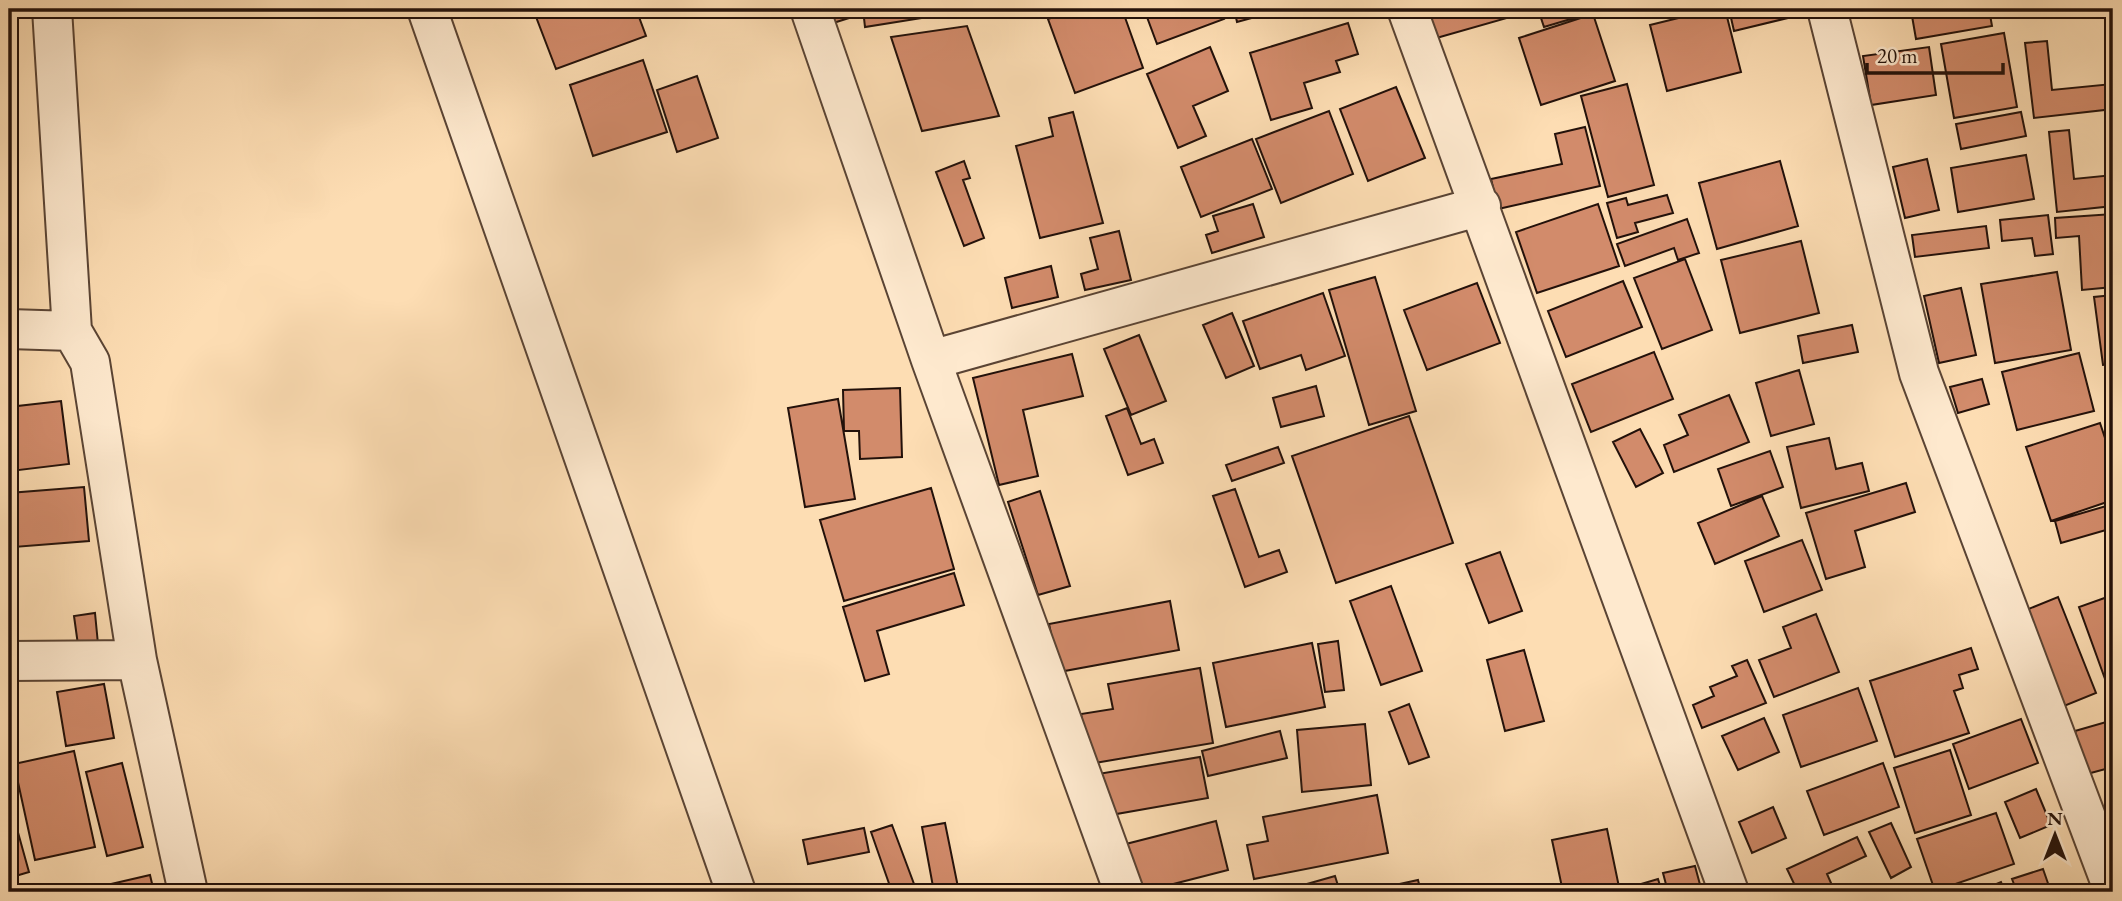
<svg xmlns="http://www.w3.org/2000/svg" width="2122" height="901" font-family="'EB Garamond',serif">
  <rect width="100%" height="100%" fill="#fdddb3"/>
  <filter id="stains"><feTurbulence type="fractalNoise" baseFrequency=".00286" numOctaves="4"/><feColorMatrix values="0 0 0 0 .2 0 0 0 0 .09 0 0 0 0 .02 0 0 0 .5 -.17"/></filter>
  <radialGradient id="worn" r=".72"><stop offset=".6" stop-color="#630" stop-opacity="0"/><stop offset="1" stop-color="#630" stop-opacity=".3"/></radialGradient>
  <path fill="#d28b6b" stroke="#23110a" stroke-width="2" d="M533,9H636L646,36L556,69Z
    M819,9H849L852,17L824,26Z
    M863,9H946L947,14L865,27Z
    M1076,9H1122L1143,68L1075,93L1048,19Z
    M1144,9H1220L1224,19L1157,44Z
    M1234,9H1285L1237,22Z
    M1424,9H1527L1528,12L1433,39Z
    M1538,9H1590L1591,13L1544,27Z
    M1633,9H1654L1634,14Z
    M1715,9H1725L1741,72L1667,91L1650,25Z
    M1729,9H1794L1796,16L1734,31Z
    M1954,9H1989L1992,26L1916,39L1912,16Z
    M2009,9H2032L2010,14Z
    M1593,14L1615,81L1541,105L1519,38Z
    M1348,23L1358,54L1336,61L1340,72L1304,83L1312,108L1271,120L1250,53Z
    M967,26L999,116L922,131L891,37Z
    M2004,33L2017,107L1954,118L1941,44Z
    M2047,41L2052,90L2112,84L2113,109L2034,118L2025,43Z
    M1210,47L1228,91L1193,106L1206,136L1178,148L1147,74Z
    M1929,47L1936,95L1871,105L1863,56Z
    M643,60L667,132L593,156L570,85Z
    M697,76L718,138L677,152L657,90Z
    M1627,84L1654,185L1608,197L1581,96Z
    M1396,87L1425,158L1368,181L1340,109Z
    M1329,111L1353,174L1281,203L1256,139Z
    M1073,112L1103,223L1040,238L1016,146L1053,136L1049,118Z
    M2021,112L2026,136L1961,149L1956,124Z
    M1585,127L1600,186L1498,209L1491,179L1562,164L1555,134Z
    M2069,130L2074,179L2113,175V206L2057,212L2049,132Z
    M1252,139L1272,189L1201,217L1181,167Z
    M2026,155L2034,199L1958,212L1951,168Z
    M1927,159L1939,210L1905,218L1893,167Z
    M964,161L970,178L963,180L984,238L964,246L936,172Z
    M1780,161L1798,226L1717,249L1699,183Z
    M1667,195L1673,213L1635,223L1638,232L1617,238L1607,203L1626,198L1628,205Z
    M1253,204L1264,237L1212,253L1206,235L1218,231L1213,216Z
    M1598,204L1619,266L1537,293L1516,232Z
    M2113,214V287L2082,290L2079,236L2056,238L2055,218Z
    M2048,215L2053,254L2035,256L2032,238L2002,241L2000,220Z
    M1687,219L1699,253L1678,260L1674,248L1625,266L1617,244Z
    M1986,226L1989,248L1915,257L1912,235Z
    M1119,231L1131,280L1085,290L1081,274L1098,269L1090,238Z
    M1801,241L1819,313L1740,333L1721,260Z
    M1685,259L1712,330L1662,349L1634,278Z
    M1051,266L1058,297L1012,308L1005,278Z
    M2057,272L2071,350L1995,363L1981,284Z
    M1375,277L1416,411L1369,425L1329,290Z
    M1623,281L1642,327L1566,357L1548,311Z
    M1477,283L1500,343L1427,370L1404,310Z
    M1961,288L1976,355L1939,363L1924,296Z
    M1323,293L1345,356L1306,370L1301,355L1260,369L1243,321Z
    M2113,295V364L2103,365L2094,297Z
    M1232,313L1254,366L1226,378L1203,325Z
    M1852,325L1858,352L1803,363L1798,336Z
    M1139,335L1166,401L1131,415L1104,349Z
    M1654,352L1673,399L1591,432L1572,384Z
    M2079,353L2094,411L2017,430L2002,372Z
    M1072,354L1083,396L1023,410L1038,476L999,485L973,378Z
    M1799,370L1814,424L1771,436L1756,383Z
    M1982,379L1989,404L1958,413L1950,387Z
    M1316,386L1324,416L1281,427L1273,398Z
    M900,388L902,457L860,459L859,431H844L843,390Z
    M1729,395L1749,442L1674,472L1664,445L1688,435L1679,415Z
    M838,399L855,499L805,507L788,408Z
    M61,401L69,464L11,471L9,407Z
    M1127,408L1141,444L1154,439L1163,463L1128,475L1106,416Z
    M1409,416L1453,543L1336,583L1292,456Z
    M2100,423L2113,462V500L2051,521L2026,447Z
    M1640,429L1663,473L1636,487L1613,442Z
    M1829,438L1836,469L1862,463L1869,491L1801,508L1787,447Z
    M1278,447L1284,463L1232,481L1226,465Z
    M1770,451L1783,487L1731,506L1718,469Z
    M1906,483L1915,512L1855,531L1865,567L1826,579L1806,513Z
    M84,487L89,541L14,547L9,493Z
    M931,488L954,569L844,601L820,520Z
    M1235,489L1259,557L1279,550L1287,572L1245,587L1213,496Z
    M1040,491L1070,586L1038,595L1008,502Z
    M1762,496L1779,536L1715,564L1698,523Z
    M2113,504V528L2061,543L2055,521Z
    M9,526L13,553L9,554Z
    M1802,540L1822,590L1764,612L1745,561Z
    M1500,552L1522,611L1489,623L1466,564Z
    M954,573L964,605L877,631L889,674L865,681L843,607Z
    M1391,586L1422,671L1381,685L1350,601Z
    M2113,595V701L2079,607Z
    M2058,597L2096,693L2064,706L2026,610Z
    M1170,601L1179,650L1059,672L1049,624Z
    M95,613L98,644L78,645L74,616Z
    M1816,614L1839,672L1774,697L1759,660L1791,648L1783,627Z
    M1338,641L1344,690L1325,692L1318,644Z
    M1312,643L1325,707L1226,727L1213,663Z
    M1971,648L1978,669L1959,675L1963,688L1954,691L1969,733L1895,757L1870,681Z
    M1524,650L1544,721L1505,731L1487,660Z
    M1747,660L1766,703L1702,728L1693,705L1714,696L1710,687L1737,676L1732,666Z
    M1200,668L1213,743L1089,764L1081,714L1113,709L1108,684Z
    M104,684L114,738L66,746L57,692Z
    M1858,688L1877,741L1801,767L1783,715Z
    M1409,704L1429,757L1409,764L1389,712Z
    M1764,718L1779,752L1738,770L1722,736Z
    M2021,719L2038,763L1969,789L1953,744Z
    M2113,720V767L2087,774L2075,731Z
    M1365,724L1371,785L1302,792L1297,730Z
    M1280,731L1287,758L1208,776L1202,751Z
    M1950,750L1971,815L1915,833L1894,768Z
    M74,751L95,847L35,860L14,764Z
    M1200,757L1208,798L1105,816L1098,774Z
    M122,763L143,847L107,856L86,772Z
    M1883,763L1899,807L1824,835L1807,791Z
    M2036,789L2051,825L2020,838L2005,802Z
    M1377,795L1388,853L1254,879L1247,845L1268,841L1263,817Z
    M9,800L29,872L9,878Z
    M1773,807L1786,838L1752,853L1739,822Z
    M1996,813L2014,864L1935,891L1917,839Z
    M1216,821L1228,870L1142,892L1122,845Z
    M945,823L959,892H934L922,827Z
    M1891,823L1911,867L1891,878L1869,832Z
    M892,825L917,892H892L871,832Z
    M864,828L869,852L808,864L803,840Z
    M1607,829L1619,887L1596,892H1563L1552,840Z
    M1857,837L1866,856L1827,874L1835,892H1798L1787,869Z
    M1695,866L1702,892H1668L1663,873Z
    M2043,869L2051,892H2017L2012,879Z
    M150,875L154,892H113L111,884Z
    M1335,876L1340,892H1295L1293,888Z
    M1658,879L1662,892H1614Z
    M1418,880L1421,892H1363Z
    M2001,882L2005,892H1977Z
    M104,885L105,892H84L83,890Z
    M1284,886L1286,892H1259Z"/>
  <g fill="none" stroke-linecap="round" stroke-linejoin="round">
    <g stroke="#5a4434" stroke-width="42">
      <path id="minor" d="M52,9L72,331L90,362L137,660L188,892
        M427,9L736,892
        M810,9L931,360L1124,892
        M1407,9L1729,892
        M1827,9L1919,373L2113,889
        M9,329L72,331
        M931,360L1481,206
        M9,661L137,660"/>
    </g>
    <use href="#minor" stroke="#fee9ce" stroke-width="38"/>
  </g>
  <rect width="2122" height="901" fill="none" stroke="#fdddb3" stroke-width="35"/>
  <rect x="10" y="10" width="2101" height="880" fill="none" stroke="#23110a" stroke-width="3.5"/>
  <rect x="18" y="18" width="2087" height="866" fill="none" stroke="#23110a" stroke-width="2"/>
  <g transform="translate(2055 835)" stroke="#fee9ce" stroke-width="5" paint-order="stroke">
  <path d="M0-5L12 26L0 18L-12 26Z" fill="#23110a"/>
  <text y="-10" font-size="19" font-weight="bold" text-anchor="middle" fill="#23110a">N</text>
  </g>
  <path d="M1867 63v10h136v-10" fill="none" stroke="#23110a" stroke-width="3.5"/>
  <text x="1877" y="63" font-size="21" fill="#23110a" stroke="#fee9ce" stroke-width="5" paint-order="stroke">20 m</text>
  <rect width="100%" height="100%" filter="url(#stains)"/>
  <rect width="100%" height="100%" fill="url(#worn)"/>
</svg>
